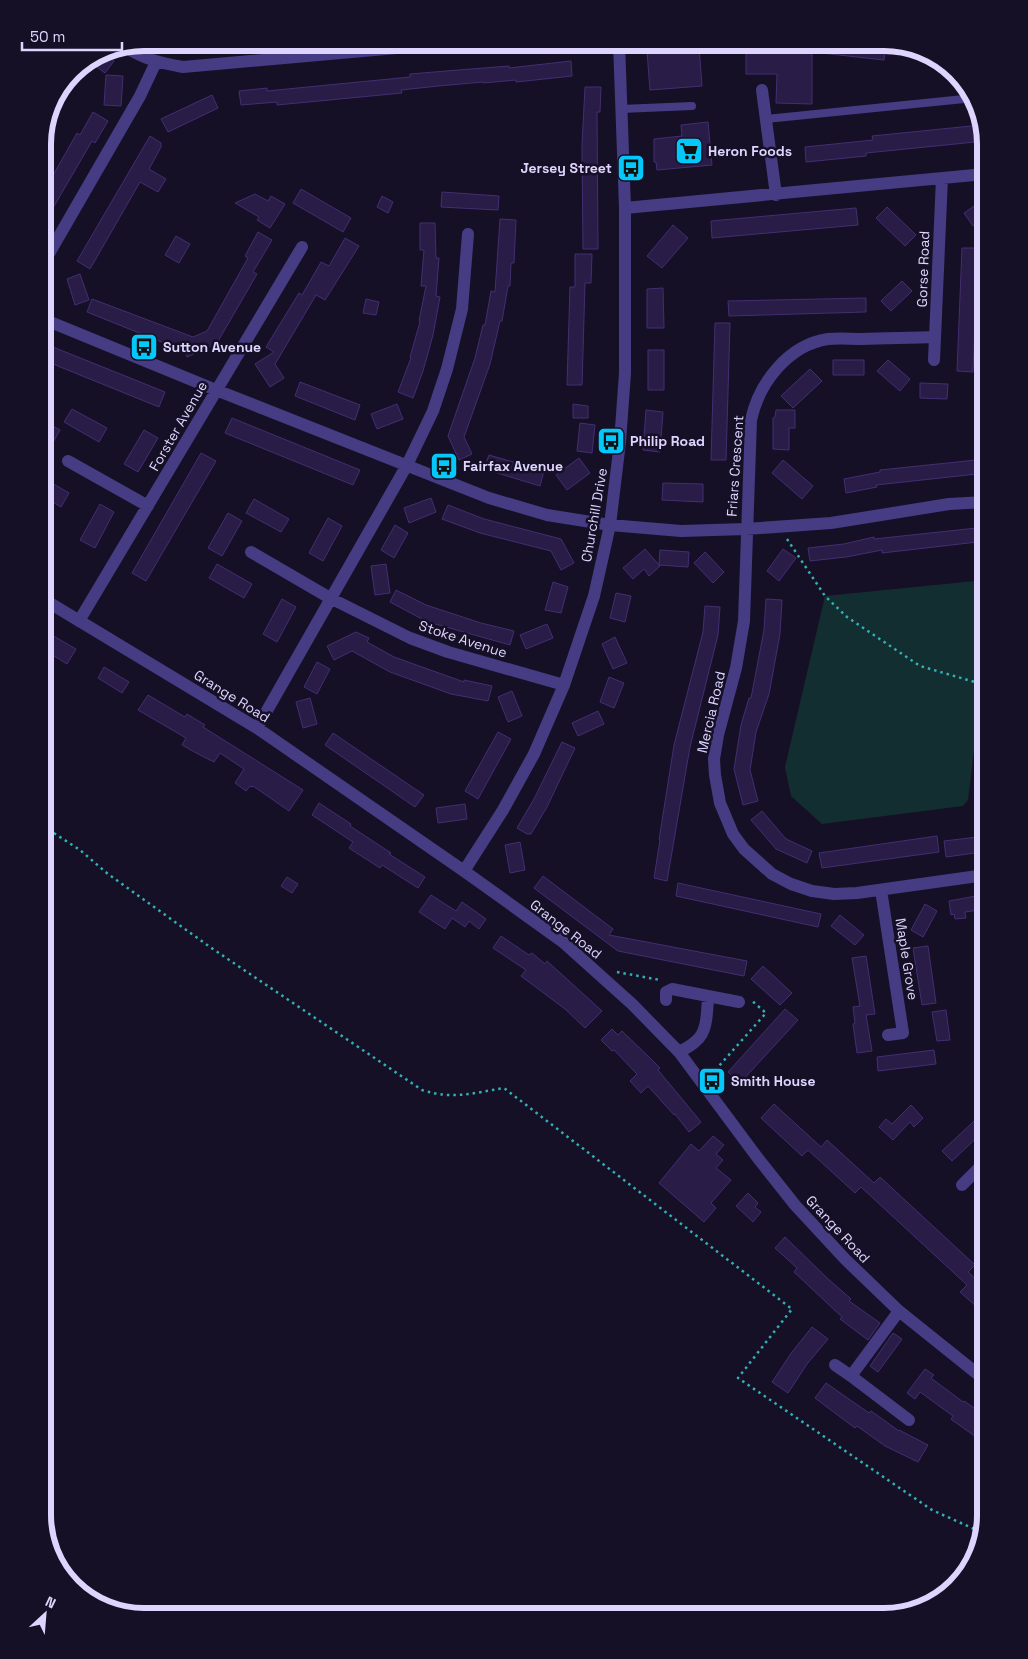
<svg xmlns="http://www.w3.org/2000/svg" width="1028" height="1659" font-family="'Space Grotesk',sans-serif">
  <rect width="100%" height="100%" fill="#161026"/>
  <path fill="#132e30" d="M985,580V674L982,684L968,800L963,806L822,824L791,796L785,767L825,596Z"/>
  <path fill="#291c46" stroke="#432e72" d="M777,43H872L886,44L884,60L812,52V104L776,103L777,74H746V46H777Z
    M699,47L702,86L650,90L647,51Z
    M103,52L114,61L105,73L89,61Z
    M571,61L572,76L516,82V80L483,83V82L438,86L401,90L402,93L277,105V102L241,105L239,91L267,88V91L410,77V74L446,71L509,66V68Z
    M106,75L123,76L121,106L104,105Z
    M585,87H601L600,112H597L598,249H583L582,145Z
    M212,95L218,108L168,132L161,119Z
    M93,112L108,121L95,143L92,141L43,225V193L77,133L80,135Z
    M708,122L712,165L657,170L656,162H654V139L682,136L681,125Z
    M981,125L985,141L866,153V156L806,162L805,147L873,140L872,136Z
    M150,136L161,143V147L149,169L166,179L158,192L140,182L90,269L77,261Z
    M301,189L351,218L343,232L293,203Z
    M442,192L499,196L498,210L441,207Z
    M255,194L268,201L271,196L285,204L270,228L257,220L259,217L235,203Z
    M382,196L393,202L388,213L377,207Z
    M986,198V217L973,226L964,213Z
    M887,207L916,235L905,246L876,218Z
    M856,208L858,225L712,238L711,221Z
    M500,219L516,220L514,263H511L510,286H508L502,321H500L490,364L464,437L472,454L459,460L448,436L475,358L483,325H485L491,291L495,292Z
    M420,223H435L436,258H439L436,296L440,297L433,335L423,371L413,398L398,392L411,358L410,357L420,322L419,321L426,286H421L424,250H420Z
    M673,225L688,238L662,268L647,256Z
    M258,232L272,240L253,272L257,274L217,343L187,357L184,351L87,312L92,299L193,337L207,331L248,258L245,256Z
    M176,236L190,244L179,263L165,255Z
    M345,238L359,246L325,300L316,295L275,364L284,378L270,387L255,364L274,352L266,347L299,293L302,295L321,262L329,266Z
    M962,248H978L973,372L957,371Z
    M575,254H592L591,283H585L582,385H567L570,287H575Z
    M80,274L89,300L75,305L67,279Z
    M902,281L912,291L891,311L881,301Z
    M663,288L664,328H647V289Z
    M866,298V312L729,316L728,301Z
    M366,299L379,302L376,315L363,313Z
    M715,323H730L726,460H711Z
    M43,343L165,392L159,407L43,360Z
    M648,350H664V390H648Z
    M833,360H864V375H833Z
    M888,360L910,379L900,391L877,371Z
    M810,369L822,381L793,408L781,396Z
    M300,382L360,405L355,420L295,396Z
    M920,383L948,384L947,399L920,398Z
    M397,404L403,419L377,429L371,414Z
    M573,404L588,406V418H573Z
    M72,409L107,428L99,442L64,422Z
    M646,410L663,412L660,452L643,450Z
    M776,410H795V428H789V450L773,449V418L775,417Z
    M232,418L360,470L353,485L225,433Z
    M43,421L60,430L43,460Z
    M580,423L595,425L592,453L577,451Z
    M144,430L158,438L138,472L124,464Z
    M201,453L216,461L146,581L132,573Z
    M489,455L544,471L540,486L484,469Z
    M579,458L590,473L567,490L556,475Z
    M986,459V473L876,485L877,487L846,493L844,479L880,472V470Z
    M783,460L813,486L802,499L772,473Z
    M43,478L69,493L61,507L43,496Z
    M663,483L703,484V502L662,500Z
    M431,498L436,512L409,523L404,508Z
    M254,499L289,519L281,532L246,513Z
    M100,504L114,512L95,548L80,540Z
    M448,505L484,519L561,539L574,563L561,570L551,551L480,533L442,519Z
    M228,513L242,521L222,556L208,548Z
    M328,518L342,526L323,561L309,553Z
    M395,525L408,533L394,558L381,550Z
    M986,527V541L882,553V550L846,557L810,561L808,548L844,544L874,537V539Z
    M645,549L660,566L649,576L644,569L633,579L623,568Z
    M783,549L796,558L779,581L767,571Z
    M660,550L689,552L688,567L659,565Z
    M705,552L724,572L713,583L694,563Z
    M217,564L252,584L244,598L209,578Z
    M386,564L390,593L375,595L371,566Z
    M553,582L568,587L561,613L545,610Z
    M396,590L426,605L481,623L514,631L510,645L421,620L422,619L390,602Z
    M616,593L631,596L625,622L610,618Z
    M282,599L296,607L277,642L263,634Z
    M766,599L782,600L780,634L769,694L756,732L750,770L758,801L743,805L734,769L741,725L749,698H751L764,630Z
    M705,606L720,607L718,635L690,747L667,881L654,878L660,840H659L674,745L703,632Z
    M547,624L553,638L526,649L520,635Z
    M43,630L76,649L67,664L54,656L52,660L43,654Z
    M356,632L369,638L367,642L394,657L464,682V680L492,686L488,701L451,694L390,672L352,651L334,660L327,646Z
    M615,637L627,663L613,669L602,644Z
    M317,662L330,669L317,694L304,687Z
    M104,667L129,682L122,693L98,678Z
    M609,677L624,683L614,708L600,702Z
    M512,691L522,716L508,722L498,697Z
    M148,695L185,717L187,714L205,725L203,727L303,790L289,811L253,786L252,787L250,786L246,791L235,783L244,769L220,753L214,762L200,755L182,745L186,738L138,710Z
    M310,698L317,724L303,728L296,702Z
    M598,711L604,724L578,736L572,723Z
    M498,732L511,739L478,799L465,791Z
    M333,733L424,795L415,807L325,745Z
    M562,742L575,748L547,807L531,834H527L517,828L534,799Z
    M319,803L351,824L350,826L391,853L389,854L425,877L418,888L382,865L380,868L349,848L353,842L312,815Z
    M465,804L467,819L438,823L436,808Z
    M762,811L786,839L812,851L807,863L776,849L751,820Z
    M937,836L939,852L822,868L819,853Z
    M986,836V849H975V853L946,857L944,841Z
    M520,842L525,870L510,873L505,845Z
    M543,876L613,929L609,935L747,961L744,976L618,951L534,888Z
    M287,877L298,884L292,893L281,886Z
    M678,883L821,914L818,927L676,896Z
    M431,895L456,911L462,902L486,919L479,929L469,921L465,927L452,918L445,929L419,912Z
    M976,896L979,910L965,912L966,918L955,919L954,914L951,915L949,901Z
    M925,904L937,911L923,937L911,930Z
    M840,915L864,935L855,945L831,926Z
    M501,936L529,955L532,953L545,964L547,961L602,1011L585,1028L565,1009L521,976L526,970L493,948Z
    M928,946L936,1003L922,1005L913,948Z
    M866,956L875,1014L866,1015L872,1051L857,1053L853,1024L855,1023L853,1007L860,1006L852,958Z
    M763,966L792,993L780,1005L751,979Z
    M785,1009L798,1020L740,1083L728,1072Z
    M946,1010L950,1040L937,1041L932,1012Z
    M612,1029L618,1035L622,1031L652,1060L660,1068L658,1070L701,1122L689,1132L675,1114L674,1115L648,1086L641,1093L630,1081L637,1074L614,1050L612,1051L601,1040Z
    M934,1050L936,1064L878,1071L877,1057Z
    M774,1104L821,1147L827,1140L874,1183L880,1177L975,1265L968,1272L986,1288V1315L960,1292L967,1285L861,1187L855,1193L808,1150L802,1156L761,1118Z
    M911,1105L923,1118L914,1127L910,1122L893,1140L879,1127L886,1119L892,1124Z
    M986,1110V1129L952,1161L942,1151Z
    M713,1136L724,1145L716,1154L723,1160L716,1168L731,1180L711,1203L716,1208L704,1222L659,1183L691,1144L699,1151Z
    M748,1193L758,1203L755,1207L761,1212L753,1222L736,1206Z
    M785,1237L827,1278L851,1299L849,1301L880,1323L868,1340L840,1319L842,1317L794,1272L797,1268L775,1248Z
    M812,1327L828,1339L807,1364L788,1393L772,1382L792,1352Z
    M893,1333L902,1339L878,1372L870,1366Z
    M925,1369L934,1375L931,1378L963,1402L964,1401L986,1416V1444L952,1420L951,1419L953,1416L920,1392L915,1399L907,1393Z
    M826,1383L869,1413L871,1411L899,1431V1430L928,1445L918,1462L885,1446L857,1426L855,1428L815,1398Z"/>
  <g fill="none" stroke-linecap="round" stroke-linejoin="round">
    <path stroke="#32b0b5" stroke-width="2.5" stroke-dasharray="2.5 4" stroke-linecap="butt" d="M787,539L825,596L847,617L920,666L985,685
      M43,826L80,850L108,874L210,947L422,1090C453,1100 473,1093 504,1088L792,1309L738,1378L932,1510L981,1532
      M617,972L660,980
      M711,1075L766,1013L751,1000"/>
    <path stroke="#463c84" stroke-width="8" d="M621,109L692,106
      M766,119L974,98"/>
    <path stroke="#463c84" stroke-width="12" d="M124,46C143,59 161,63 183,67L453,43
      M762,90L776,195
      M625,208L985,174
      M43,264L140,96L156,62
      M43,319L216,390L489,498L547,515L610,525L681,531L746,529L831,523L949,504L985,502
      M935,337C911,338 887,338 862,339C851,339 839,338 828,339C788,345 759,383 751,420L744,621L736,668L718,735L714,759L715,775L720,803L733,834L744,849L772,874L791,884L812,891L834,894L857,893L985,875
      M934,360L942,178
      M68,461L148,506
      M251,552L330,598L410,638L448,652L564,685
      M43,599L257,728L464,871L563,942L632,1004L679,1052L757,1157L795,1205L845,1259L899,1311L985,1380
      M79,621L302,247
      M257,728L407,465L433,411L447,369L462,309L468,234
      M464,871L503,810L534,754L564,685L594,596L610,525L620,442L625,373V208L619,43
      M881,890L903,1033L888,1035
      M708,996L739,1002
      M666,1000V992L672,989L708,996C707,1010 708,1032 696,1041C691,1046 685,1049 679,1052
      M962,1185L985,1162
      M899,1311L851,1376L909,1420
      M835,1365L851,1376"/>
  </g>
  <defs>
    <g id="supermarket-square" transform="scale(1.4375)"><rect x="-9" y="-9" width="18" height="18" rx="4" fill="#05c8fa" stroke="#161026"/><path d="M-6-5.5h2.5l.6 2H6L4.5 2H-2.5L-4.4-4H-6ZM-1.5 3.2a1.3 1.3 0 1 0 .1 0ZM3 3.2a1.3 1.3 0 1 0 .1 0Z" fill="#111"/></g>
    <g id="bus-square" transform="scale(1.4375)"><rect x="-9" y="-9" width="18" height="18" rx="4" fill="#05c8fa" stroke="#161026"/><path d="M-5-6H5V4H4V6H2V4H-2V6H-4V4H-5ZM-3.5-4V0h7V-4ZM-3.5 1.2v1.5H-2V1.2ZM2 1.2v1.5H3.5V1.2Z" fill="#111"/></g>
  </defs>
  <g fill-rule="evenodd">
    <use href="#supermarket-square" x="689" y="151"/>
    <use href="#bus-square" x="631" y="168"/>
    <use href="#bus-square" x="144" y="347"/>
    <use href="#bus-square" x="611" y="441"/>
    <use href="#bus-square" x="444" y="466"/>
    <use href="#bus-square" x="712" y="1081"/>
  </g>
  <g text-anchor="middle" stroke-width="5" stroke-linejoin="round" paint-order="stroke">
    <g font-size="14" font-weight="bold" fill="#ded5fe" stroke="#161026" text-anchor="start">
      <text x="708" y="156">Heron Foods</text>
      <text x="612" y="173" text-anchor="end">Jersey Street</text>
      <text x="163" y="352">Sutton Avenue</text>
      <text x="630" y="446">Philip Road</text>
      <text x="463" y="471">Fairfax Avenue</text>
      <text x="731" y="1086">Smith House</text>
    </g>
    <g font-size="14" fill="#ded5fe" stroke="#161026">
      <text transform="translate(923 269) rotate(-88)" y="5">Gorse Road</text>
      <text transform="translate(178 426) rotate(-60)" y="5">Forster Avenue</text>
      <text transform="translate(735 466) rotate(-86)" y="5">Friars Crescent</text>
      <text transform="translate(594 515) rotate(-80)" y="5">Churchill Drive</text>
      <text transform="translate(463 639) rotate(18)" y="5">Stoke Avenue</text>
      <text transform="translate(232 696) rotate(32)" y="5">Grange Road</text>
      <text transform="translate(711 712) rotate(-77)" y="5">Mercia Road</text>
      <text transform="translate(566 929) rotate(38)" y="5">Grange Road</text>
      <text transform="translate(907 959) rotate(81)" y="5">Maple Grove</text>
      <text transform="translate(838 1229) rotate(47)" y="5">Grange Road</text>
    </g>
  </g>
  <path d="M0 0H1028V1659H0ZM144 51H884A93 93 0 0 1 977 144V1515A93 93 0 0 1 884 1608H144A93 93 0 0 1 51 1515V144A93 93 0 0 1 144 51Z" fill="#161026" fill-rule="evenodd"/>
  <path fill="none" stroke="#ded5fe" stroke-width="6" d="M144 51H884A93 93 0 0 1 977 144V1515A93 93 0 0 1 884 1608H144A93 93 0 0 1 51 1515V144A93 93 0 0 1 144 51Z"/>
  <g transform="translate(45 1614) rotate(26)" stroke="#161026" stroke-width="4" paint-order="stroke">
  <path d="M0-4L9 19L0 12L-9 19Z" fill="#ded5fe"/>
  <text y="-8" font-size="14" font-weight="bold" text-anchor="middle" fill="#ded5fe">N</text>
  </g>
  <path d="M22 42v8h100v-8" fill="none" stroke="#ded5fe" stroke-width="2.5"/>
  <text x="30" y="42" font-size="15" fill="#ded5fe" stroke="#161026" stroke-width="4" paint-order="stroke">50 m</text>
</svg>
